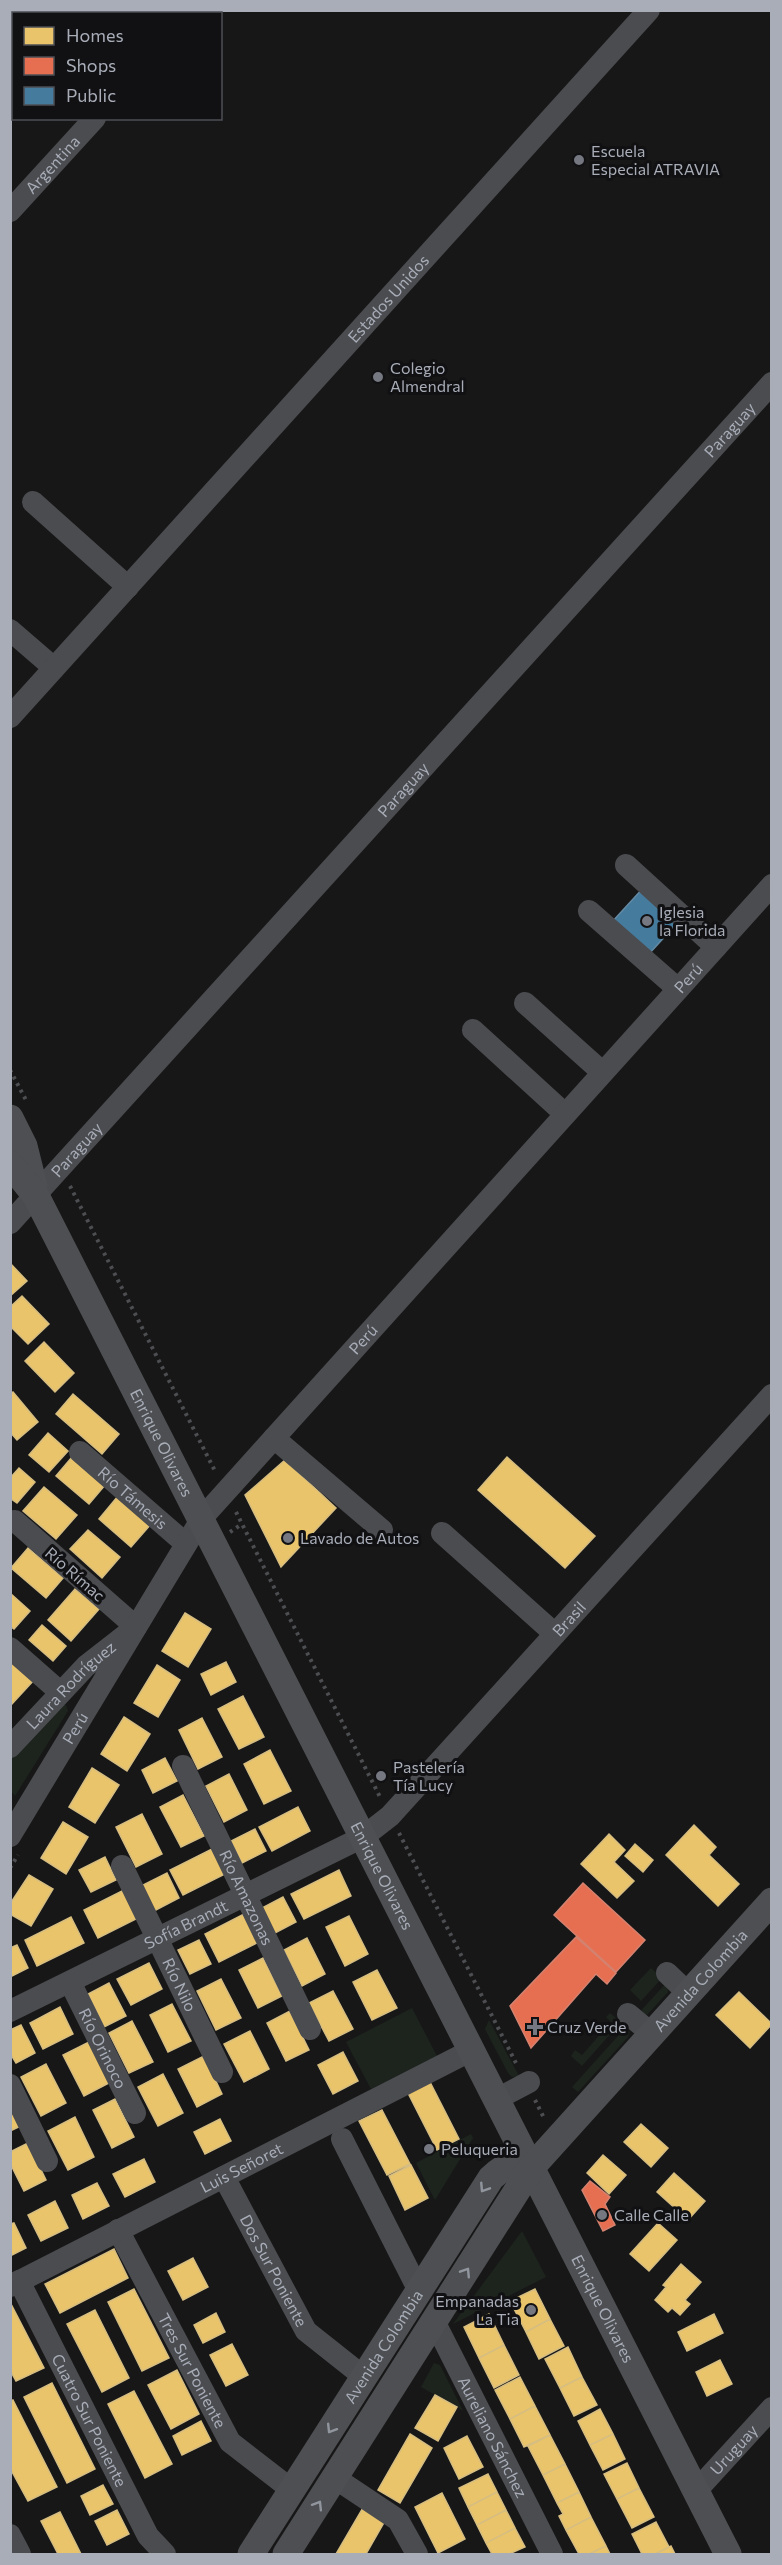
<svg xmlns="http://www.w3.org/2000/svg" width="782" height="2565" font-family="Commissioner,sans-serif">
  <rect width="100%" height="100%" fill="#171717"/>
  <path fill="#1d241e" d="M63,1704L66,1705L68,1711L15,1796L11,1791V1757Z
    M651,1968L662,1978L641,2001L630,1990Z
    M667,1982L668,1992L647,2015L639,2013Z
    M412,2008L437,2056L371,2089L346,2042Z
    M610,2013L621,2022L582,2066L571,2056L575,2050L582,2055L611,2022L606,2017Z
    M489,2020L519,2076L512,2077L508,2073L485,2029Z
    M626,2027L630,2032L628,2037L578,2092L572,2087Z
    M471,2134L473,2138L435,2200L416,2163Z
    M522,2231L546,2277L453,2324Z
    M434,2363L440,2365L463,2411L421,2387Z"/>
  <path fill="#e9c46a" stroke="#d6bd81" stroke-width="1.5" d="M10,1263L27,1281L10,1296Z
    M22,1296L49,1324L28,1344L10,1326V1307Z
    M44,1342L74,1373L55,1392L25,1361Z
    M13,1392L38,1422L17,1440L10,1432V1394Z
    M73,1394L119,1434L102,1454L56,1414Z
    M48,1433L68,1451L49,1472L29,1455Z
    M72,1457L105,1485L89,1504L56,1476Z
    M507,1457L595,1536L565,1568L478,1490Z
    M285,1460L336,1508L281,1567L245,1495Z
    M19,1468L35,1482L17,1503L10,1498V1478Z
    M44,1487L77,1515L56,1539L23,1511Z
    M118,1496L151,1524L131,1547L99,1519Z
    M88,1530L120,1557L102,1578L70,1549Z
    M28,1548L63,1578L46,1598L11,1568Z
    M75,1589L99,1609L71,1641L48,1620Z
    M10,1593L30,1611L14,1629L10,1626Z
    M185,1613L211,1629L188,1667L162,1651Z
    M42,1625L66,1646L53,1661L29,1640Z
    M14,1662L34,1680L10,1706V1666Z
    M226,1662L236,1682L211,1695L201,1674Z
    M157,1665L180,1680L158,1717L134,1703Z
    M243,1696L264,1737L239,1749L218,1709Z
    M124,1717L150,1734L127,1771L101,1754Z
    M202,1718L222,1757L198,1769L179,1730Z
    M270,1750L291,1791L264,1804L244,1764Z
    M165,1758L177,1781L153,1793L142,1770Z
    M92,1768L119,1785L95,1823L69,1807Z
    M229,1774L247,1810L224,1822L206,1786Z
    M183,1795L204,1836L181,1847L160,1807Z
    M298,1807L310,1831L272,1851L259,1827Z
    M142,1814L162,1854L136,1867L116,1827Z
    M63,1822L88,1837L66,1874L41,1858Z
    M694,1825L716,1847L709,1855L739,1884L718,1906L666,1855Z
    M255,1829L266,1851L242,1863L231,1841Z
    M609,1834L625,1850L614,1862L634,1881L617,1898L581,1864Z
    M635,1844L653,1860L643,1872L625,1856Z
    M212,1849L225,1874L183,1895L170,1870Z
    M105,1857L116,1880L91,1892L79,1870Z
    M339,1870L351,1896L304,1919L291,1894Z
    M167,1873L179,1898L154,1911L141,1886Z
    M29,1875L53,1889L31,1926L10,1914V1904Z
    M124,1890L138,1918L98,1938L84,1910Z
    M283,1897L296,1922L273,1934L260,1909Z
    M244,1914L259,1942L219,1962L205,1934Z
    M349,1916L368,1954L345,1966L326,1927Z
    M71,1917L84,1943L37,1966L25,1940Z
    M307,1938L325,1974L302,1986L284,1950Z
    M199,1940L211,1964L190,1974L178,1950Z
    M17,1945L28,1968L10,1977V1948Z
    M263,1958L282,1996L258,2008L239,1970Z
    M149,1963L162,1989L131,2005L117,1979Z
    M377,1970L397,2008L372,2020L353,1982Z
    M221,1979L241,2018L216,2030L197,1991Z
    M109,1983L126,2016L104,2027L88,1994Z
    M333,1991L353,2029L329,2041L309,2003Z
    M739,1992L772,2024L750,2048L716,2015Z
    M172,2004L191,2041L168,2052L150,2015Z
    M60,2007L73,2034L43,2049L30,2023Z
    M290,2011L309,2050L286,2061L267,2023Z
    M132,2021L153,2062L129,2073L109,2033Z
    M21,2025L35,2053L16,2063L10,2053V2030Z
    M250,2031L269,2069L244,2082L224,2044Z
    M89,2042L109,2083L84,2096L63,2055Z
    M343,2052L358,2081L333,2094L318,2065Z
    M204,2056L222,2094L197,2107L178,2069Z
    M46,2064L66,2103L41,2116L21,2077Z
    M163,2074L183,2113L158,2126L138,2087Z
    M430,2082L459,2139L437,2150L408,2093Z
    M115,2099L134,2137L112,2148L93,2110Z
    M10,2105L21,2126L10,2131Z
    M382,2110L410,2164L387,2175L359,2121Z
    M75,2117L94,2157L68,2170L48,2131Z
    M220,2119L231,2141L205,2154L194,2132Z
    M641,2124L668,2148L651,2167L624,2142Z
    M28,2143L46,2180L24,2191L10,2163V2152Z
    M603,2155L626,2175L609,2194L587,2173Z
    M144,2159L155,2182L125,2197L113,2174Z
    M411,2165L428,2198L405,2210L389,2176Z
    M674,2173L705,2201L688,2220L657,2192Z
    M97,2183L109,2206L83,2219L72,2195Z
    M55,2201L68,2228L41,2241L28,2215Z
    M14,2223L26,2248L10,2256V2224Z
    M658,2223L677,2240L649,2271L630,2254Z
    M114,2249L128,2278L60,2313L45,2284Z
    M193,2258L208,2287L183,2300L168,2271Z
    M681,2264L701,2282L685,2300L690,2304L680,2315L672,2308L668,2312L655,2300L666,2287L663,2285Z
    M134,2289L169,2358L142,2371L108,2302Z
    M535,2289L550,2319L526,2332L510,2301Z
    M10,2302L44,2368L16,2381L10,2370Z
    M95,2310L129,2378L102,2392L67,2324Z
    M216,2313L225,2332L203,2343L194,2325Z
    M489,2314L504,2345L479,2358L464,2327Z
    M714,2314L723,2333L687,2351L678,2332Z
    M550,2319L564,2346L539,2359L526,2332Z
    M232,2344L248,2375L226,2386L210,2355Z
    M504,2345L519,2375L494,2388L479,2358Z
    M568,2347L582,2377L560,2388L545,2359Z
    M720,2360L732,2384L707,2396L696,2372Z
    M177,2370L199,2414L171,2429L148,2385Z
    M520,2377L535,2406L510,2419L495,2390Z
    M582,2377L597,2405L574,2416L560,2388Z
    M52,2383L95,2469L67,2483L24,2397Z
    M134,2391L172,2464L145,2478L108,2404Z
    M435,2395L457,2407L438,2441L415,2428Z
    M13,2400L57,2487L28,2501L10,2468V2401Z
    M535,2406L550,2435L524,2447L510,2419Z
    M600,2409L613,2434L590,2445L578,2421Z
    M201,2421L211,2441L182,2455L173,2436Z
    M410,2434L432,2448L400,2503L378,2490Z
    M613,2434L625,2459L603,2470L590,2445Z
    M550,2435L565,2464L543,2475L528,2446Z
    M467,2436L483,2467L459,2479L444,2448Z
    M627,2463L639,2488L617,2499L604,2474Z
    M565,2464L579,2492L557,2503L543,2475Z
    M488,2474L497,2492L468,2507L459,2488Z
    M103,2485L113,2504L90,2515L81,2496Z
    M639,2488L654,2517L632,2528L617,2499Z
    M497,2492L506,2510L477,2525L468,2507Z
    M579,2492L591,2517L566,2530L559,2516L563,2514L557,2503Z
    M442,2493L465,2539L438,2553L415,2507Z
    M364,2506L386,2519L366,2554H336Z
    M117,2510L129,2534L107,2545L95,2521Z
    M506,2510L515,2528L486,2543L477,2525Z
    M60,2512L81,2554H58L41,2521Z
    M591,2517L606,2546L589,2554H579L566,2530Z
    M656,2522L669,2547L655,2554H642L632,2534Z
    M515,2528L525,2547L509,2554H492L486,2543Z
    M606,2546L610,2554H589Z
    M671,2546L675,2554H655Z"/>
  <path fill="#e76f51" stroke="#d48270" stroke-width="1.5" d="M583,1883L645,1940L616,1972L554,1915Z
    M576,1937L616,1973L607,1984L596,1974L531,2048L510,2006Z
    M590,2181L610,2197L605,2204L615,2225L603,2231L582,2190Z"/>
  <path fill="#457b9d" stroke="#638aa5" stroke-width="1.5" d="M645,886L681,919L648,955L612,922Z"/>
  <g fill="none" stroke-linecap="round" stroke-linejoin="round">
    <path stroke="#4d4e52" stroke-width="4" stroke-dasharray="3 4.5" stroke-linecap="butt" d="M10,1070L27,1102
      M70,1186L216,1473
      M236,1512L380,1797
      M230,1532L242,1524
      M399,1833L518,2067
      M10,1868L18,1855
      M535,2100L545,2120"/>
    <g stroke="#4b4c50" stroke-width="22">
      <path d="M190,14L192,10"/>
      <path id="s1" d="M10,211L95,118"/>
      <path d="M33,502L128,587"/>
      <path d="M10,630L54,668"/>
      <path id="s2" d="M10,717L649,10"/>
      <path d="M626,865L716,947"/>
      <path d="M589,911L678,989"/>
      <path d="M525,1003L602,1072"/>
      <path d="M473,1030L565,1114"/>
      <path id="s3" d="M10,1223L772,383"/>
      <path d="M274,1438L382,1530"/>
      <path id="s4" d="M80,1452L186,1544"/>
      <path d="M442,1533L555,1634"/>
      <path d="M10,1648L60,1692"/>
      <path id="s5" d="M10,1747L86,1666L136,1627L15,1521"/>
      <path id="s6" d="M183,1766L310,2029"/>
      <path id="s7" d="M10,1836L202,1518L772,885"/>
      <path id="s8" d="M122,1866L222,2072"/>
      <path d="M667,1973L688,1993"/>
      <path id="s9" d="M70,1982L135,2113"/>
      <path id="s10" d="M10,2011L363,1837L390,1816L772,1395"/>
      <path d="M628,2014L652,2034"/>
      <path d="M10,2085L47,2161"/>
      <path d="M497,2099L529,2082"/>
      <path d="M342,2139L419,2291"/>
      <path id="s11" d="M224,2177L306,2331L364,2377"/>
      <path id="s12" d="M118,2230L230,2442L292,2490"/>
      <path id="s13" d="M19,2281L148,2536L165,2554"/>
      <path id="s14" d="M10,2286L472,2050"/>
      <path id="s15" d="M434,2321L552,2554"/>
      <path d="M335,2478L398,2520L417,2554"/>
      <path id="s16" d="M696,2491L772,2408"/>
      <path d="M10,2535L20,2554"/>
    </g>
    <g stroke="#4d4f52" stroke-width="27">
      <path d="M10,1118L24,1146L34,1186"/>
      <path id="s17" d="M10,1164L36,1196L728,2554"/>
      <path id="s18" d="M251,2554L491,2178C503,2166 515,2161 532,2167"/>
      <path id="s19" d="M286,2554L532,2167L772,1901"/>
    </g>
  </g>
  <defs><path id="oneway-chevron" d="M-2-3.5L2.5 0L-2 3.5" fill="none" stroke-width="1.6" stroke-linecap="round" stroke-linejoin="round" transform="scale(1.5)"/></defs>
  <g stroke="#91969e">
    <use href="#oneway-chevron" transform="translate(484 2188) rotate(123)"/>
    <use href="#oneway-chevron" transform="translate(466 2272) rotate(-57)"/>
    <use href="#oneway-chevron" transform="translate(331 2429) rotate(122)"/>
    <use href="#oneway-chevron" transform="translate(318 2505) rotate(-58)"/>
  </g>
  <g fill="#757880" stroke="#111113" stroke-width="2">
    <circle cx="579" cy="160" r="6"/>
    <circle cx="378" cy="377" r="6"/>
    <circle cx="647" cy="921" r="6"/>
    <circle cx="288" cy="1538" r="6"/>
    <circle cx="381" cy="1776" r="6"/>
    <path d="M532 2018h6v6h6v6h-6v6h-6v-6h-6v-6h6z"/>
    <circle cx="429" cy="2149" r="6"/>
    <circle cx="602" cy="2215" r="6"/>
    <circle cx="531" cy="2310" r="6"/>
  </g>
  <g text-anchor="middle" stroke-width="6" stroke-linejoin="round" paint-order="stroke">
    <g font-size="16" fill="#a8adb8" stroke="#111113" text-anchor="start">
      <text x="591" y="157">Escuela<tspan x="591" dy="18">Especial ATRAVIA</tspan></text>
      <text x="390" y="374">Colegio<tspan x="390" dy="18">Almendral</tspan></text>
      <text x="659" y="918">Iglesia<tspan x="659" dy="18">la Florida</tspan></text>
      <text x="300" y="1544">Lavado de Autos</text>
      <text x="393" y="1773">Pastelería<tspan x="393" dy="18">Tía Lucy</tspan></text>
      <text x="547" y="2033">Cruz Verde</text>
      <text x="441" y="2155">Peluqueria</text>
      <text x="614" y="2221">Calle Calle</text>
      <text x="519" y="2307" text-anchor="end">Empanadas<tspan x="519" dy="18">La Tia</tspan></text>
    </g>
    <g font-size="16" fill="#a8adb8" stroke="#111113">
      <text dy="6" stroke="none"><textPath href="#s1" startOffset="63">Argentina</textPath></text>
      <text dy="6" stroke="none"><textPath href="#s2" startOffset="564">Estados Unidos</textPath></text>
      <text dy="6" stroke="none"><textPath href="#s3" startOffset="1071">Paraguay</textPath></text>
      <text dy="6" stroke="none"><textPath href="#s3" startOffset="585">Paraguay</textPath></text>
      <text dy="6" stroke="none"><textPath href="#s7" startOffset="1098">Perú</textPath></text>
      <text dy="6" stroke="none"><textPath href="#s3" startOffset="99">Paraguay</textPath></text>
      <text dy="6" stroke="none"><textPath href="#s7" startOffset="612">Perú</textPath></text>
      <text dy="6" stroke="none"><textPath href="#s17" startOffset="318">Enrique Olivares</textPath></text>
      <text dy="6" stroke="none"><textPath href="#s4" startOffset="70">Río Támesis</textPath></text>
      <text transform="translate(75 1574) rotate(41)" y="6">Río Rímac</text>
      <text dy="6" stroke="none"><textPath href="#s10" startOffset="694">Brasil</textPath></text>
      <text dy="6" stroke="none"><textPath href="#s5" startOffset="87">Laura Rodríguez</textPath></text>
      <text dy="6" stroke="none"><textPath href="#s7" startOffset="126">Perú</textPath></text>
      <text dy="6" stroke="none"><textPath href="#s17" startOffset="804">Enrique Olivares</textPath></text>
      <text dy="6" stroke="none"><textPath href="#s6" startOffset="146">Río Amazonas</textPath></text>
      <text dy="6" stroke="none"><textPath href="#s10" startOffset="196">Sofía Brandt</textPath></text>
      <text dy="6" stroke="none"><textPath href="#s19" startOffset="710">Avenida Colombia</textPath></text>
      <text dy="6" stroke="none"><textPath href="#s8" startOffset="132">Río Nilo</textPath></text>
      <text dy="6" stroke="none"><textPath href="#s9" startOffset="74">Río Orinoco</textPath></text>
      <text dy="6" stroke="none"><textPath href="#s14" startOffset="260">Luis Señoret</textPath></text>
      <text dy="6" stroke="none"><textPath href="#s11" startOffset="106">Dos Sur Poniente</textPath></text>
      <text dy="6" stroke="none"><textPath href="#s17" startOffset="1290">Enrique Olivares</textPath></text>
      <text dy="6" stroke="none"><textPath href="#s18" startOffset="246">Avenida Colombia</textPath></text>
      <text dy="6" stroke="none"><textPath href="#s12" startOffset="159">Tres Sur Poniente</textPath></text>
      <text dy="6" stroke="none"><textPath href="#s13" startOffset="156">Cuatro Sur Poniente</textPath></text>
      <text dy="6" stroke="none"><textPath href="#s15" startOffset="130">Aureliano Sánchez</textPath></text>
      <text dy="6" stroke="none"><textPath href="#s16" startOffset="56">Uruguay</textPath></text>
    </g>
  </g>
  <rect width="782" height="2565" fill="none" stroke="#a8adb8" stroke-width="24"/>
  <rect x="12" y="12" width="210" height="108" fill="#111113" stroke="#4d4f55" stroke-width="1.5"/>
  <rect x="24" y="27" width="30" height="18" fill="#e9c46a" stroke="#4d4f55" stroke-width="1.5"/>
  <text x="66" y="42" font-size="18" fill="#a8adb8">Homes</text>
  <rect x="24" y="57" width="30" height="18" fill="#e76f51" stroke="#4d4f55" stroke-width="1.5"/>
  <text x="66" y="72" font-size="18" fill="#a8adb8">Shops</text>
  <rect x="24" y="87" width="30" height="18" fill="#457b9d" stroke="#4d4f55" stroke-width="1.5"/>
  <text x="66" y="102" font-size="18" fill="#a8adb8">Public</text>
</svg>
